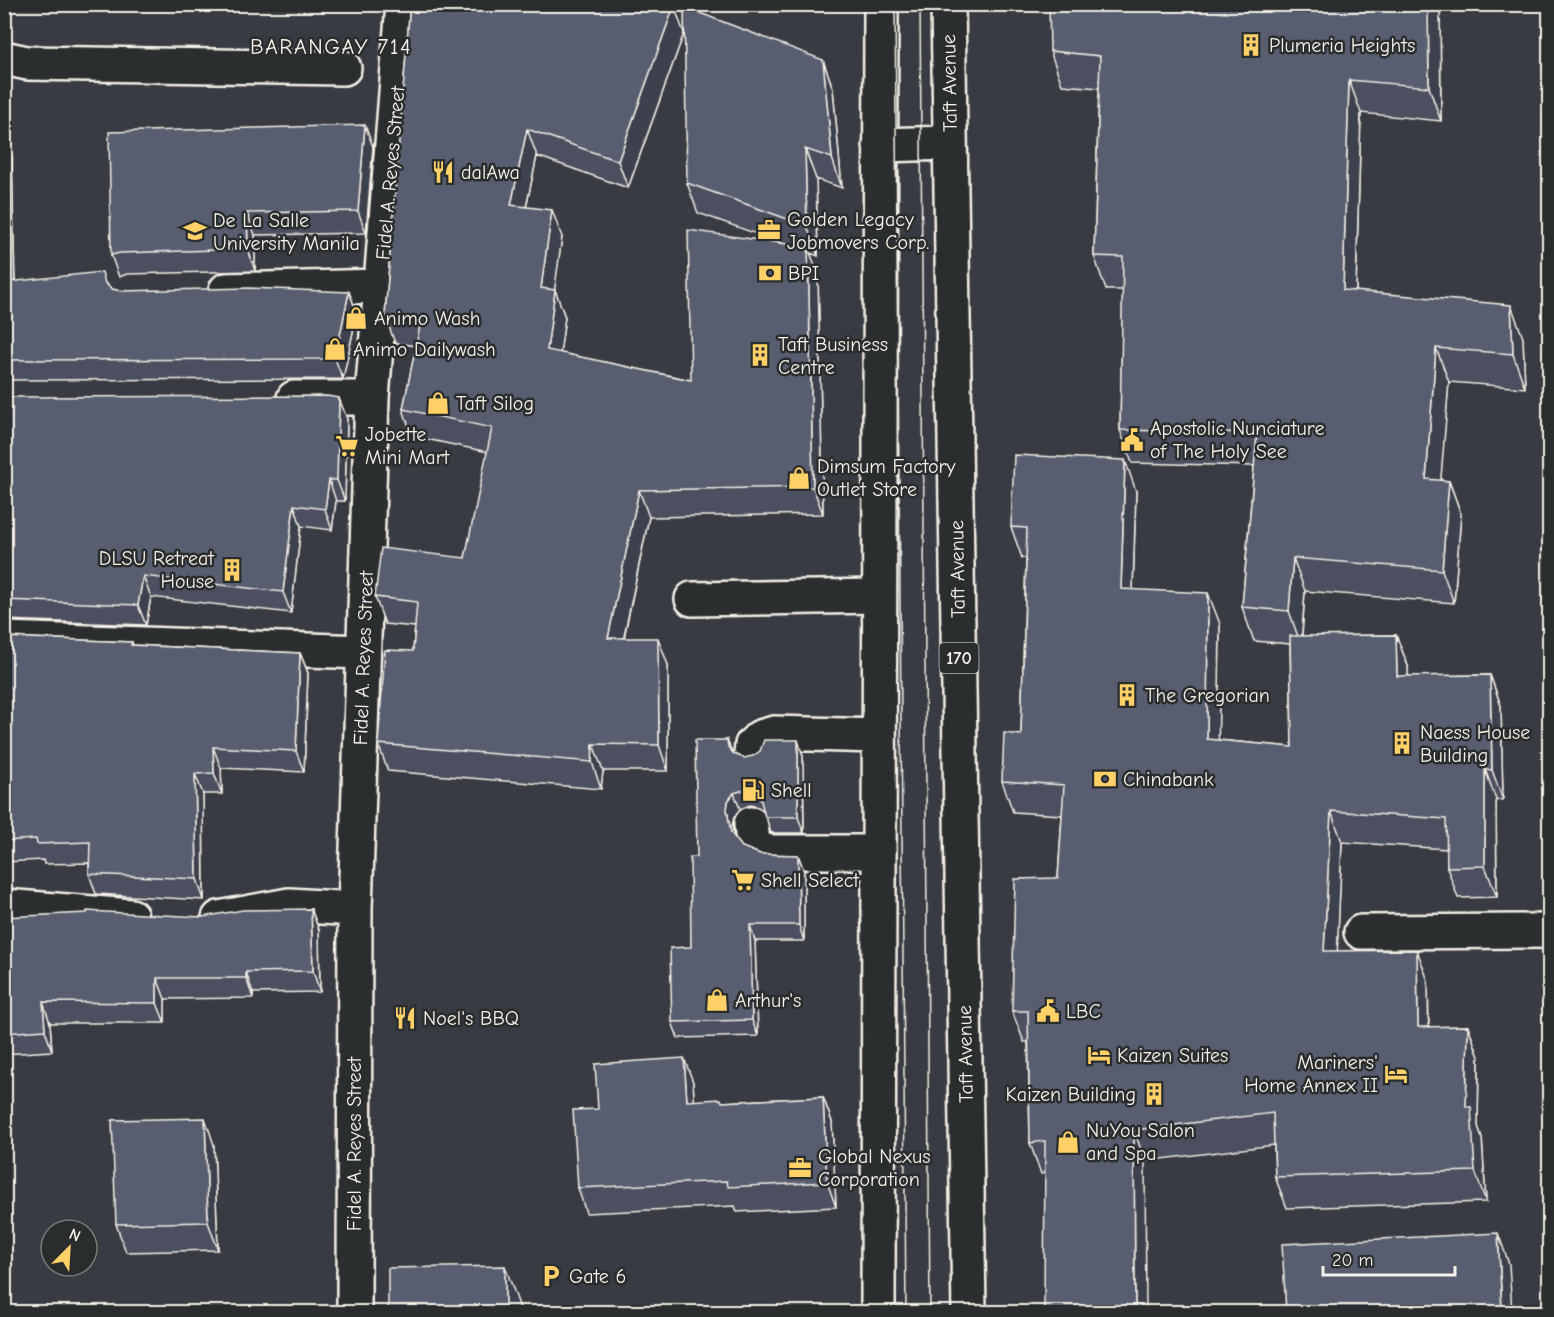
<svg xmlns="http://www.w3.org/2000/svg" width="1554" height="1317" font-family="'Comic Neue',sans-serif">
  <rect width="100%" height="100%" fill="#383b42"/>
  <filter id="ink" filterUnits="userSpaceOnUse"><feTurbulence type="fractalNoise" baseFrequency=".0167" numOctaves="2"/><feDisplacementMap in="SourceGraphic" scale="12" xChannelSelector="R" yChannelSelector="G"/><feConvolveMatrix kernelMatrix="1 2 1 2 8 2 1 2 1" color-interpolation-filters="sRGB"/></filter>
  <g filter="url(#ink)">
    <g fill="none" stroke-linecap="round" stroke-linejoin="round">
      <g stroke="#f4f1e8" stroke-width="38">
        <path id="minor" d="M4,58L27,63L344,68
          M226,290L381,286
          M294,398H372
          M692,599L879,596
          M4,639L363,652
          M751,755L752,745L760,737L774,733L878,736
          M751,824C753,841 751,848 770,852H878
          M4,906L131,916
          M219,918L289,905L355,909
          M1361,932L1550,931
          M354,1312L355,909L372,398L403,4"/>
      </g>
      <g stroke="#f4f1e8" stroke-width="38">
        <path id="major" d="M948,4L969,1312
          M880,145L950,143
          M878,1312L881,4"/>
      </g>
      <use href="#minor" stroke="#2a2d2e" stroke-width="33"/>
      <use href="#major" stroke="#2a2d2e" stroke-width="33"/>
      <path stroke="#f4f1e8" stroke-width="1.5" d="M895,4L906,1312
        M920,4L930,1312"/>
    </g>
    <path fill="#4c505f" stroke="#f4f1e8" stroke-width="1.5" d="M410,4L684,33L628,188L537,156L526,207L562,237L554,290H555L565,317L560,353L691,380L782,243L698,213L687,183L823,60L833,89L842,188L816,179L818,256L810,253L818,274L823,514L649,517L624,638L668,665V771H603L601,789L388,771L378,744L413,651L415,627L385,624L375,597L465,558L488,452L412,436L403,409L416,346L395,343L385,316Z
      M1440,4L1441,121L1361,113L1356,291L1523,338L1525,388L1449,382L1440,480L1449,481L1461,514L1454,603L1305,591L1302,636L1396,635L1408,666V676L1490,675L1501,706L1503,800H1496L1497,897L1458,898L1447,867V849L1342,842L1337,951L1428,981L1429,1027L1468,1026L1479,1057L1478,1126L1482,1138L1486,1202L1287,1208L1275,1177L1274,1145L1041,1174L1030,1143L1028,1042H1024L1012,1011L1058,878L1062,815L1013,812L1002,781L1021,735L1026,558H1022L1011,527L1136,491L1133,590L1220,624L1218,740L1292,747L1290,644L1254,641L1242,607L1254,466L1132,463L1120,430L1123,290H1106L1094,256L1099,88L1062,85L1050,51Z
      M4,137L12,158L15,281L107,284L112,289L121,291L349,292L357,313L343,379L4,380Z
      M373,147L366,233L255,235V271L127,274L119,277L111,255Z
      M4,397L347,419L345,501H336L332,530L301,526L291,613L151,597L146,625L5,620Z
      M4,637L132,642L133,645L300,653L308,673L304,772L221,768L222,794H203L204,900L96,894L89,874V863L44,864L43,860L4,862Z
      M727,740L731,750L734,754L744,758L803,756L804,833H771L764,811L758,807L750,805L740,809L734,817L732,826L735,838L742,847L760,854L798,855L804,871V941H755L758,1036L678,1038L672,1022L691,947L697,857Z
      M311,909L319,930L320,992L253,993V998L165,999V1023H50L52,1051L4,1054V917H202Z
      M693,1082L694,1101L722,1102L823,1097L832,1122L836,1207L737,1212L735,1206L586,1213L578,1188L598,1109Z
      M214,1145L218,1250L126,1252L116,1224Z"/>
    <path fill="#3e414e" stroke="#f4f1e8" stroke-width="1.5" d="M1428,4H1440L1441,121L1429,87Z
      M674,6L684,33L628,188L618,161Z
      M823,60L833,89L842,188L832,158Z
      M1349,80L1361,113L1355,323L1343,290Z
      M365,125L373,147L366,233L358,211Z
      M527,129L537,156L521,231L511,205Z
      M5,137L12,158L15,302L8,282Z
      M805,149L816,179L818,256L807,226Z
      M552,210L562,237L551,315L541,288Z
      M247,213L255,235V271L248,249Z
      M808,247L818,274L823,514L813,487Z
      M555,290L565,317L557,377L547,350Z
      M349,292L357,313L343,379L335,359Z
      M1511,305L1523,338L1525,388L1513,354Z
      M1436,348L1449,382L1438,513L1426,479Z
      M339,398L347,419L345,501L337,480Z
      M1125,460L1136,491L1132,620L1121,589Z
      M329,480L336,501L332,530L325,509Z
      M1449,481L1461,514L1454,603L1442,570Z
      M639,490L649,517L618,665L608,638Z
      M294,505L301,526L291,613L283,592Z
      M1293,558L1305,591L1301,645L1289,611Z
      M143,576L151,597L146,625L138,605Z
      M1208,593L1220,624L1218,770L1207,739Z
      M1396,635L1408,666L1409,707L1397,676Z
      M658,638L668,665V771L659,745Z
      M300,653L308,673L304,772L296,751Z
      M1490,675L1501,706L1503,800L1492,770Z
      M798,740L803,756L804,833L798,817Z
      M593,744L603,771L601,789L592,762Z
      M213,747L221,768L222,794L214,773Z
      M1485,769L1496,800L1497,897L1485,866Z
      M195,774L203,794L204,900L197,879Z
      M734,793L740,809L734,817L732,826L737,849L731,833L727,810L728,801Z
      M1331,811L1342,842L1336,982L1324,951Z
      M798,855L804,871V941L799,925Z
      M311,909L319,930L320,992L313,971Z
      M750,925L755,941L758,1036L752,1020Z
      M1417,950L1428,981L1429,1058L1418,1027Z
      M246,972L253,993V998L246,978Z
      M157,978L165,999V1023L157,1003Z
      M43,1002L50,1023L52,1051L45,1030Z
      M1468,1026L1479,1057L1478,1126L1482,1138L1486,1202L1475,1171L1466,1107Z
      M684,1058L693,1082L696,1126L687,1101Z
      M823,1097L832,1122L836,1207L827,1182Z
      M205,1118L214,1145L218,1250L208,1222Z
      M1134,1130L1145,1161L1146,1312H1135Z
      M1498,1233L1509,1264L1512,1312H1502Z
      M505,1266L521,1311V1312H505Z"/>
    <path fill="#585d6f" stroke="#f4f1e8" stroke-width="1.5" d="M410,4H671L674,6L618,161L527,129L511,205L552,210L541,288L555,290L547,350L691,380L688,230L808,247L813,487L639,490L608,638H658L659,745L593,744L592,762L378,744L385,650L413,651L417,602L375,597L381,548L465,558L492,428L403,409L421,321L385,316Z
      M1049,4H1428L1429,87L1349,80L1343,290L1511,305L1513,354L1436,348L1426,479L1449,481L1442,570L1293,558L1289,611L1242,607L1257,433L1120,430L1123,257L1094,256L1100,56L1050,51Z
      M684,7L823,60L832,158L805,149L807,226L687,183Z
      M365,125L358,211L247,213L248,249L120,253L111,255L109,132Z
      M4,137L8,282L102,272L105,283L112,289L121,291L249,288L349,292L335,359L4,360Z
      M327,396L339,398L337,480H329L325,509L294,505L283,592L143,576L138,605L4,600V397Z
      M1014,455L1125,460L1121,589L1208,593L1207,739L1292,747L1290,636L1396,635L1397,676L1490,675L1492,770L1485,769V866L1447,867L1446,819L1331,811L1324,951L1417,950L1418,1027L1468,1026L1466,1107H1471L1475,1171L1275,1177L1273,1113L1134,1130L1135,1312H1044L1045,1141L1030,1143L1028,1011H1012L1015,879L1058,878L1064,785L1002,781L1004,733L1021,735L1027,528L1011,527Z
      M4,637L132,642L131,645L300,653L296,751L213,747L214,773L195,774L197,879L89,874L90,842L37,844L36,839L4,841Z
      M695,740H727L728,747L734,754L744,758L753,756L760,751L764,740H798V817H765L760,797L752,791L744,790L734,793L728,801L727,810L731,833L742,847L760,854L798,855L799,925H750L752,1020L672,1022L670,948L691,947L690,857H697Z
      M311,909L313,971L246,972V978H157V1003L43,1002L45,1030L4,1033V917L87,913V911L202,917L243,910Z
      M684,1058L687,1101L721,1099L722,1102L823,1097L827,1182L728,1187L727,1181L578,1188L573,1110L598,1109L595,1064Z
      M205,1118L208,1222L116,1224L112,1120Z
      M1498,1233L1502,1312H1286L1282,1244Z
      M505,1266V1312H388V1268Z"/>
  </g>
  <defs>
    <g id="building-bare" transform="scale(1.8)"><path d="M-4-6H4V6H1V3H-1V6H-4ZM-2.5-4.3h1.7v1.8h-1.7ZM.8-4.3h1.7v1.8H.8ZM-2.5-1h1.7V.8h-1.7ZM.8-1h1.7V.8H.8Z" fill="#ffd166" stroke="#2a2d2e" stroke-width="2.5" paint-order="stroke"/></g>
    <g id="restaurant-bare" transform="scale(1.8)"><path d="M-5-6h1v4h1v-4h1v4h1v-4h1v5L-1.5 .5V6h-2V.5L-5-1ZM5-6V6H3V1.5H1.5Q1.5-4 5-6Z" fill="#ffd166" stroke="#2a2d2e" stroke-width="2.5" paint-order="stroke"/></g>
    <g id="office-bare" transform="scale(1.8)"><path d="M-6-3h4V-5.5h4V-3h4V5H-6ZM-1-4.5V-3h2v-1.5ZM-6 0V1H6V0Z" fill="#ffd166" stroke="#2a2d2e" stroke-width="2.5" paint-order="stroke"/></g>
    <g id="university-bare" transform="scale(1.8)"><path d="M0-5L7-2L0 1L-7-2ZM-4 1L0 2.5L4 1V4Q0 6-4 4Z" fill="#ffd166" stroke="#2a2d2e" stroke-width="2.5" paint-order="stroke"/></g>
    <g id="bank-bare" transform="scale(1.8)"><path d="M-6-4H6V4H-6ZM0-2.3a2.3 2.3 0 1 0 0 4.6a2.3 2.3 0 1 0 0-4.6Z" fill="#ffd166" stroke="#2a2d2e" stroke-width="2.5" paint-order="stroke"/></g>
    <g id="shop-bare" transform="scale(1.8)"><path d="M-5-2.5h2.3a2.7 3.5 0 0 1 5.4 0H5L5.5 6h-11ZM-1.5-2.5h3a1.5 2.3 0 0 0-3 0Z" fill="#ffd166" stroke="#2a2d2e" stroke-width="2.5" paint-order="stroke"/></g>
    <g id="civic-bare" transform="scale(1.8)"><path d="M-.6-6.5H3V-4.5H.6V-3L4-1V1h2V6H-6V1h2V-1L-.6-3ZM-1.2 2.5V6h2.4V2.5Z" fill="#ffd166" stroke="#2a2d2e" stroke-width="2.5" paint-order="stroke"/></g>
    <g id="supermarket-bare" transform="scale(1.8)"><path d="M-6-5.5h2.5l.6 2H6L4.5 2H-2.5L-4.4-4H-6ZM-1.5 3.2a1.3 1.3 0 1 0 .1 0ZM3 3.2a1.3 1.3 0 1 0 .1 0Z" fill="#ffd166" stroke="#2a2d2e" stroke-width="2.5" paint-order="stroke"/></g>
    <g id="fuel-bare" transform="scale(1.8)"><path d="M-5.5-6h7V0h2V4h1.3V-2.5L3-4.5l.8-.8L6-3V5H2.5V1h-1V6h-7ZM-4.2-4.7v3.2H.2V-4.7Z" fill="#ffd166" stroke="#2a2d2e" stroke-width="2.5" paint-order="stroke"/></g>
    <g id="hotel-bare" transform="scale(1.8)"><path d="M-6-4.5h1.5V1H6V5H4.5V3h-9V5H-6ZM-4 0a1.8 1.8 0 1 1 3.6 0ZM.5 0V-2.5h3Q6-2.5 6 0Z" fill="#ffd166" stroke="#2a2d2e" stroke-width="2.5" paint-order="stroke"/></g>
    <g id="parking-bare" transform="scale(1.8)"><path d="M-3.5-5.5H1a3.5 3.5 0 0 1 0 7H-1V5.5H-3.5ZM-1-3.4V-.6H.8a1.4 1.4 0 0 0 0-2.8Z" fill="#ffd166" stroke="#2a2d2e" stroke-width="2.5" paint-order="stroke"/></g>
  </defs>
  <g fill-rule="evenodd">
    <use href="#building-bare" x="1251" y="45"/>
    <use href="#restaurant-bare" x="443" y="172"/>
    <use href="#office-bare" x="769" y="230"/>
    <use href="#university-bare" x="195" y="231"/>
    <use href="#bank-bare" x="770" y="273"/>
    <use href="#shop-bare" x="356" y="318"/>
    <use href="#shop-bare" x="335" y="349"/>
    <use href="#building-bare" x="760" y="355"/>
    <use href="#shop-bare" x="438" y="403"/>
    <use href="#civic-bare" x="1132" y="440"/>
    <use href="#supermarket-bare" x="347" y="446"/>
    <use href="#shop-bare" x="799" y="478"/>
    <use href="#building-bare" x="232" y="570"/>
    <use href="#building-bare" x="1127" y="695"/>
    <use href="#building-bare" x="1402" y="743"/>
    <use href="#bank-bare" x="1105" y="779"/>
    <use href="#fuel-bare" x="753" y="790"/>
    <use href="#supermarket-bare" x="743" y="880"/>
    <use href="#shop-bare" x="717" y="1000"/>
    <use href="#civic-bare" x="1048" y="1011"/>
    <use href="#restaurant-bare" x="405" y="1018"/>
    <use href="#hotel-bare" x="1099" y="1055"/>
    <use href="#hotel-bare" x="1396" y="1074"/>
    <use href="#building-bare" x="1154" y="1094"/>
    <use href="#shop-bare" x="1068" y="1142"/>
    <use href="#office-bare" x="800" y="1168"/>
    <use href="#parking-bare" x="551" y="1276"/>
  </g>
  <g text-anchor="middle" stroke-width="5" stroke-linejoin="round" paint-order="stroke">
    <rect fill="#2a2d2e" stroke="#b7b6b0" stroke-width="1.5" x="939.5" y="643" width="39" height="30" rx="4.5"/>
    <g font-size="18" font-weight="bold" fill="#f4f1e8">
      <text x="959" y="664">170</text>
    </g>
    <g font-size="20" fill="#f4f1e8" stroke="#2a2d2e" text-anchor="start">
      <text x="1269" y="52">Plumeria Heights</text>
      <text x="461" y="179">dalAwa</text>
      <text x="787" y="226">Golden Legacy<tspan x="787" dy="23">Jobmovers Corp.</tspan></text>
      <text x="213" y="227">De La Salle<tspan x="213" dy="23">University Manila</tspan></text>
      <text x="788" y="280">BPI</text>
      <text x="374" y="325">Animo Wash</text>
      <text x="778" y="351">Taft Business<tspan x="778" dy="23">Centre</tspan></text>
      <text x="353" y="356">Animo Dailywash</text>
      <text x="456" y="410">Taft Silog</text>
      <text x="1150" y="435">Apostolic Nunciature<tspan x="1150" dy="23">of The Holy See</tspan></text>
      <text x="365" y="441">Jobette<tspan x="365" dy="23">Mini Mart</tspan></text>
      <text x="817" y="473">Dimsum Factory<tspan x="817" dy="23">Outlet Store</tspan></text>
      <text x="214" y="565" text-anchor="end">DLSU Retreat<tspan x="214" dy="23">House</tspan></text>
      <text x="1145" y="702">The Gregorian</text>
      <text x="1420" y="739">Naess House<tspan x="1420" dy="23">Building</tspan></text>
      <text x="1123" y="786">Chinabank</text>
      <text x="771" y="797">Shell</text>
      <text x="761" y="887">Shell Select</text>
      <text x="735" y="1007">Arthur's</text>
      <text x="1066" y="1018">LBC</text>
      <text x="423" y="1025">Noel's BBQ</text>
      <text x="1117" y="1062">Kaizen Suites</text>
      <text x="1378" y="1069" text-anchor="end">Mariners'<tspan x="1378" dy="23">Home Annex II</tspan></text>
      <text x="1136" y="1101" text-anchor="end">Kaizen Building</text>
      <text x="1086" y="1137">NuYou Salon<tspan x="1086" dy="23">and Spa</tspan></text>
      <text x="818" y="1163">Global Nexus<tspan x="818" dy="23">Corporation</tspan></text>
      <text x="569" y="1283">Gate 6</text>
    </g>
    <g font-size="20" fill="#f4f1e8" stroke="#2a2d2e">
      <text transform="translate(949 83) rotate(-91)" y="7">Taft Avenue</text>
      <text transform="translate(390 173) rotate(-85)" y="7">Fidel A. Reyes Street</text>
      <text transform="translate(957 569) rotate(-91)" y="7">Taft Avenue</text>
      <text transform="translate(363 658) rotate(-88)" y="7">Fidel A. Reyes Street</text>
      <text transform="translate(965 1054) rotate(-91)" y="7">Taft Avenue</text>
      <text transform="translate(354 1144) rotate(-90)" y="7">Fidel A. Reyes Street</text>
    </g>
    <g font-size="22" letter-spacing="1.5" fill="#f4f1e8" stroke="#2a2d2e">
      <text x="331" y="54">BARANGAY 714</text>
    </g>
  </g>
  <rect width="1554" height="1317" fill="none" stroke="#2a2d2e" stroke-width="24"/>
  <rect x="12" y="12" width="1530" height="1293" fill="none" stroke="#f4f1e8" stroke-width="2" filter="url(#ink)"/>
  <g transform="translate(69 1248) rotate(24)"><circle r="28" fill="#2a2d2e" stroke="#7b7b78" stroke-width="1.5"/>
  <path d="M0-4.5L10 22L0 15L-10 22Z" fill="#ffd166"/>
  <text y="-9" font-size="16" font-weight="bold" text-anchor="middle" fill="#f4f1e8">N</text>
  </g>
  <path d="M1323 1266v9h132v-9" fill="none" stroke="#f4f1e8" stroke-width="3"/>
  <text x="1332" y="1266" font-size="18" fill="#f4f1e8" stroke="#2a2d2e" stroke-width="4.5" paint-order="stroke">20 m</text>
</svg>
